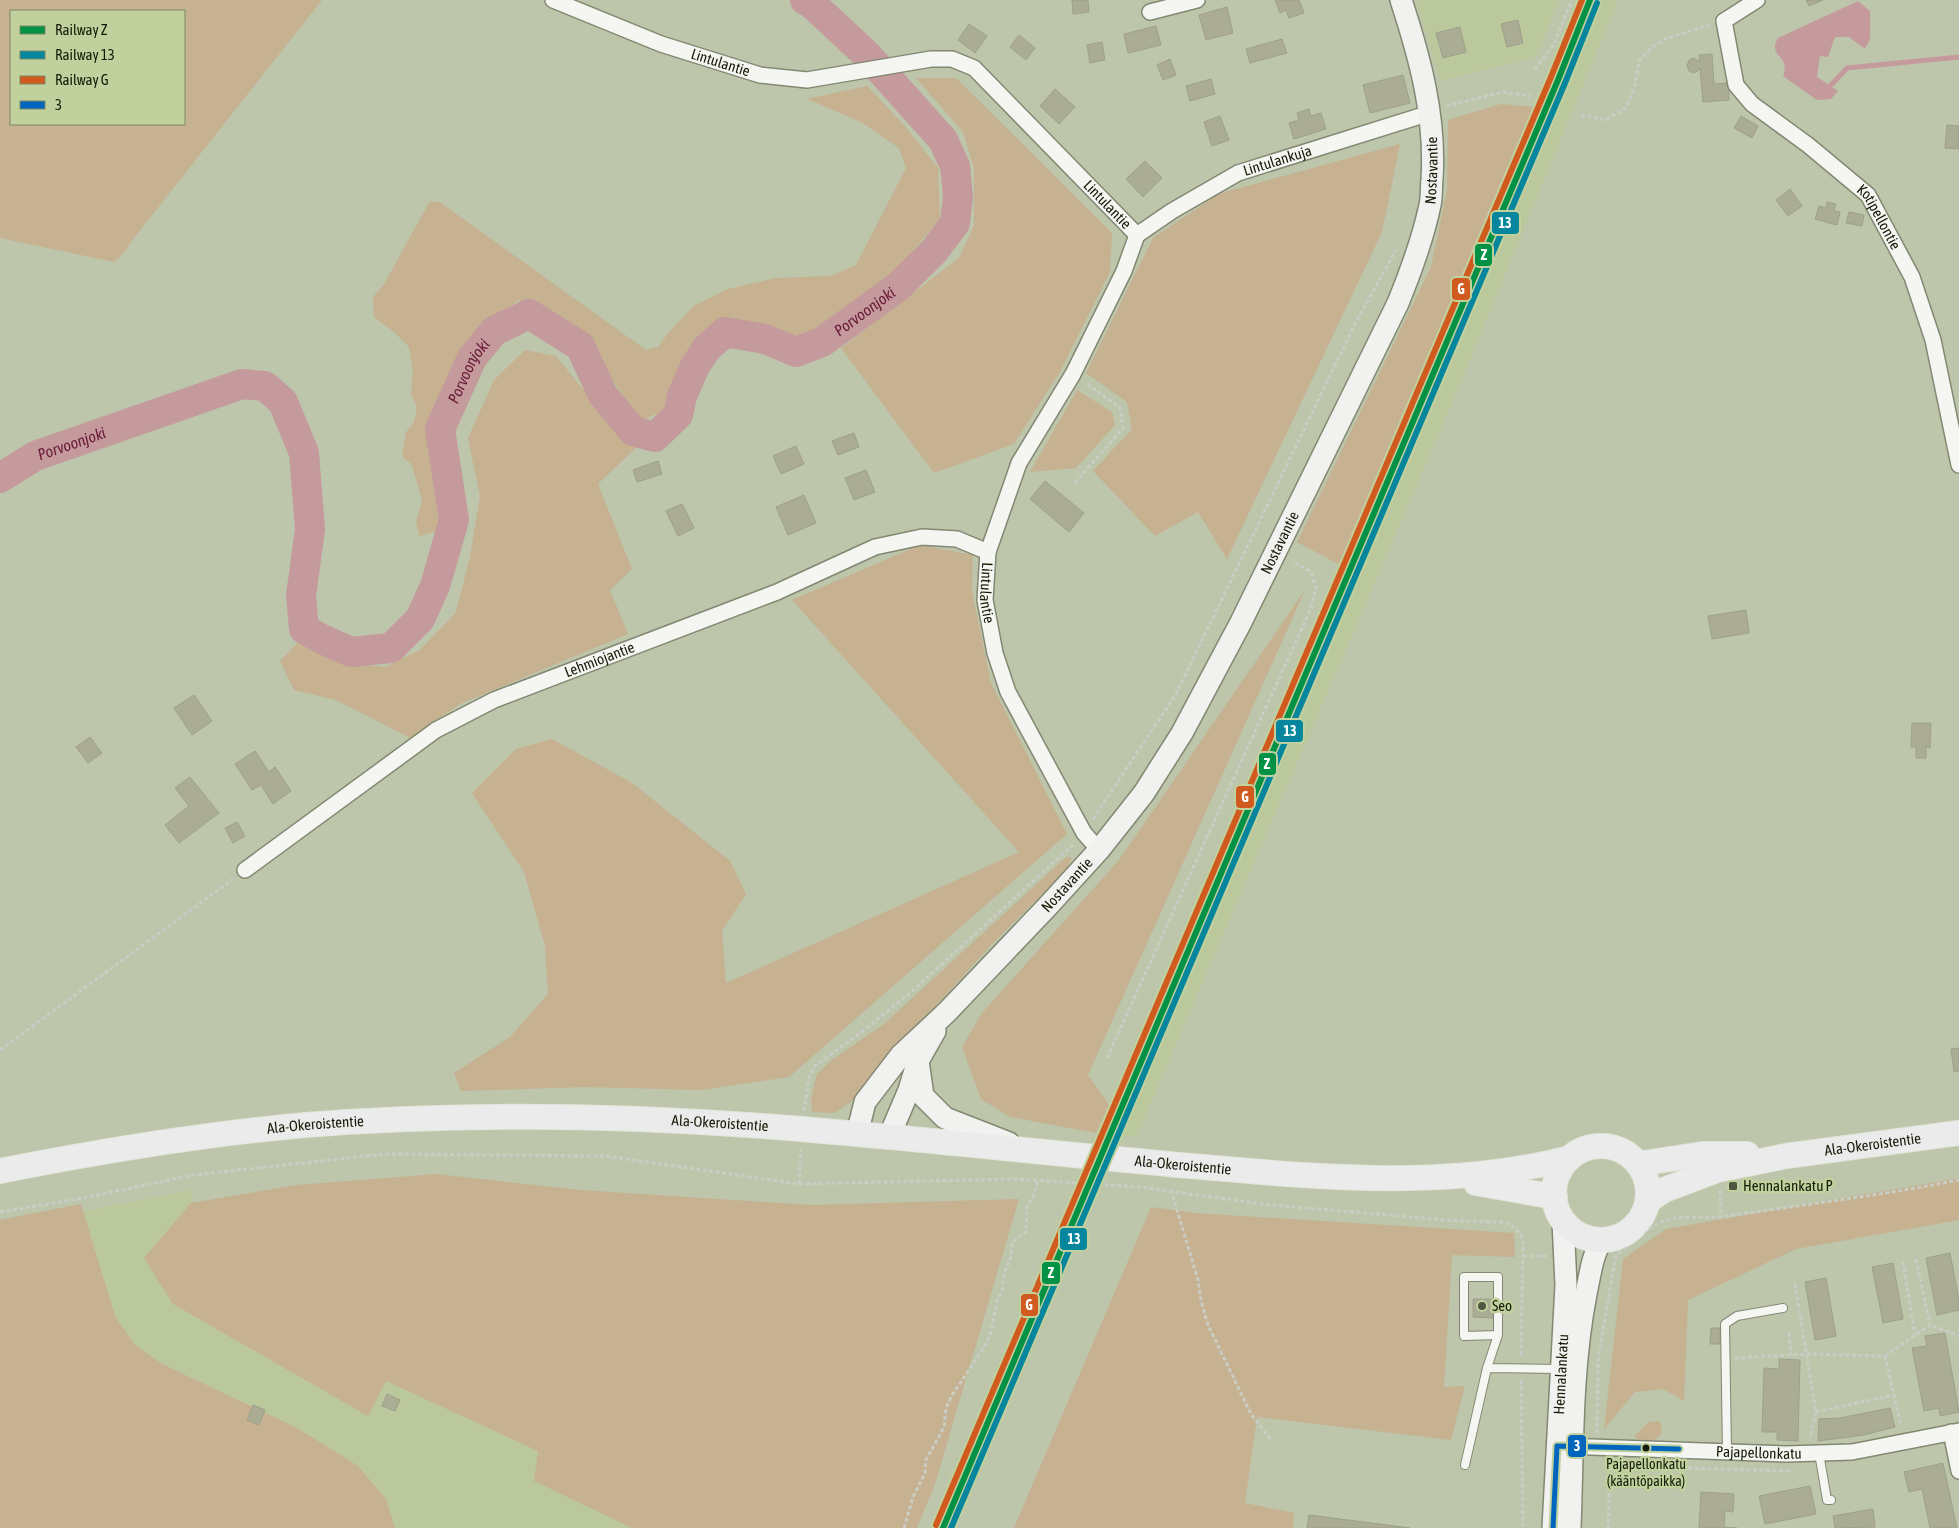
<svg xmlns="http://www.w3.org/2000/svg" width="1959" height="1528" font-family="'Asap Condensed',sans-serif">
  <rect width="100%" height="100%" fill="#bdc5aa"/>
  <path fill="#bbc89c" d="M1416,0H1559L1537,56L1441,81Z
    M1580,0H1618L1457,391L1136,1137L1096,1133L1149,1017L1229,824L1515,159Z
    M192,1190L191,1203L144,1258L368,1416L385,1381L538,1451L534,1481L632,1528H395L386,1499L358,1466L297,1428L136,1350L115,1316L80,1212Z"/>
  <path fill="#c6b191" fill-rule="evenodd" d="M0,0H322L130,243L124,253L114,262L0,238ZM11,11H184V124H11Z
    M916,78H956L1112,233L1110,272L1061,370L1014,444L934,473L841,348L959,258L974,225V168L963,132Z
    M867,86L904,125L938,168L940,218L891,277L812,332L796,338L776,327L723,321L695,341L670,408L640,421L590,346L519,300L497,316L458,359L433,423L443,530L419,536L416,521L422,501L412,465L402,456L406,432L414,422L417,408L411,393L413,372L409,347L394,332L374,317L373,297L384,284L430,201L441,203L646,350L658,347L669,332L694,306L728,289L776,278L831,276L856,265L906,168L899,148L861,122L807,99Z
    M1501,104L1536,107L1340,565L1297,542L1431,267L1447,190L1448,120Z
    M1400,144L1382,232L1227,559L1198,512L1155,536L1093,471L1132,429L1127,402L1086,373L1153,238L1218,194Z
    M525,350L556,356L614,427L638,446L598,484L632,569L610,590L628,634L460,704L410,738L336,700L294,690L280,661L299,641L350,664L385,667L420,650L456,612L470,557L480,496L468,438L494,380Z
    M1077,390L1112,412L1115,425L1076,468L1030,472Z
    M920,545L973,555L972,591L991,683L1067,834L789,1077L702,1090L586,1087L461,1091L454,1073L510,1037L548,994L545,946L524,872L472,793L516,749L552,739L632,783L730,861L746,894L722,931L726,983L1019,852L792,600Z
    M1305,590L1088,1075L1109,1105L1096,1133L1010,1117L981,1099L962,1047L982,1013L1119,860Z
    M1066,857L1072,858L1066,871L992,944L898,1048L859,1096L835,1113L812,1112L811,1098L817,1074L833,1059L884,1024Z
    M437,1174L580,1190L812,1205L1019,1199L935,1484L917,1528H632L534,1481L538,1451L386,1381L368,1416L173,1304L144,1258L191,1203L297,1185Z
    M1959,1178V1220L1796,1249L1688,1300L1684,1401L1663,1389L1635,1392L1604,1429L1623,1259L1666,1229Z
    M81,1204L115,1316L134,1344L162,1364L297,1428L358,1466L386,1499L395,1528H0V1220Z
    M1151,1207L1194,1213L1514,1233L1515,1257L1452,1255L1444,1387L1465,1386L1451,1440L1257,1417L1245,1503L1294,1513L1293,1528H1014Z
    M1659,1421C1664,1427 1662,1439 1652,1440C1647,1441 1641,1439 1636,1439L1635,1435L1649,1422Z"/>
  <path fill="#c59a9d" d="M1858,1L1870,11V39L1865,49L1849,37H1835L1828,57L1820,56L1817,77L1838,91L1831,99L1817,100L1783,76C1791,54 1767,58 1778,38Z"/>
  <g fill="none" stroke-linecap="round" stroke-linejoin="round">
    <path stroke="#c59a9d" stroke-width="5" d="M1831,85L1847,68L1959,57"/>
    <path stroke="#c59a9d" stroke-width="30" id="s1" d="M0,478L35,456L242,384L265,386L283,402L304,453L310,529L301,596L304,629L322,639L351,652L391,648L420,619L435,586L454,520L440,429L472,358L494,331L529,314L580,346L603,395L633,431L655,437L678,415L682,396L695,366L707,348L725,332L765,339L796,352L822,342L899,286L934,251L955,223L958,197L955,166L943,140L867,55L811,3L805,0"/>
  </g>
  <path fill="#aaac94" stroke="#9ea08b" d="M1072,0H1088L1089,12L1073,14Z
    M1275,0H1299L1304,13L1289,18L1286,10L1280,13Z
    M1806,0H1823L1809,6Z
    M1227,7L1233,33L1206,40L1199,15Z
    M1518,20L1523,43L1507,47L1501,24Z
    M969,24L987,36L975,53L958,40Z
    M1156,26L1161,45L1128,53L1124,34Z
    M1460,27L1466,52L1443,58L1436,33Z
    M1019,35L1035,48L1026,60L1010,47Z
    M1282,39L1287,53L1250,63L1246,49Z
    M1102,42L1105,60L1090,63L1087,45Z
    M1712,54L1714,84L1728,83L1729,100L1703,102L1700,68L1699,70L1694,73L1689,71L1687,66L1689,60L1694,58L1700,62L1699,55Z
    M1170,59L1176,75L1163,80L1157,65Z
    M1403,75L1410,103L1370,113L1363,85Z
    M1211,79L1215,94L1190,101L1186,86Z
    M1055,89L1075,107L1059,124L1040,106Z
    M1309,109L1311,116L1321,113L1326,129L1294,139L1289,123L1299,120L1297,113Z
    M1220,116L1229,140L1212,146L1204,122Z
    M1741,116L1758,126L1752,138L1734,128Z
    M1947,125L1959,126V149L1945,148Z
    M1145,161L1162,178L1143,197L1126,179Z
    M1790,189L1802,206L1788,216L1776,200Z
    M1827,202L1836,204L1834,211L1840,212L1837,225L1815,219L1819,206L1826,208Z
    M1849,212L1864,215L1862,226L1846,223Z
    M854,433L859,447L838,455L832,441Z
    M796,446L804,464L781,474L773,456Z
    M658,461L662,474L637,482L633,470Z
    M866,470L875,492L854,500L845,478Z
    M1045,481L1084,513L1069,532L1030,499Z
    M804,495L816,523L788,535L776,507Z
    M682,504L694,528L678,536L666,511Z
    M1746,610L1749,633L1712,639L1708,616Z
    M194,695L212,721L192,735L174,708Z
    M1912,723H1931L1930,748L1926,747V758H1916V747H1911Z
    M90,737L102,753L88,763L76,747Z
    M255,751L269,772L275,767L291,791L273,804L261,785L252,790L235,764Z
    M190,777L219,813L179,843L165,825L189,806L175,788Z
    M237,822L245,836L233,843L225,828Z
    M1959,1048V1071L1954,1072L1951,1049Z
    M1950,1253L1959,1300V1310L1937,1315L1926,1258Z
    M1893,1263L1903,1319L1883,1323L1872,1267Z
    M1826,1278L1836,1336L1815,1340L1805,1282Z
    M1473,1299H1493V1318L1473,1317Z
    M1711,1328H1720V1344H1710Z
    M1945,1333L1959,1412L1940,1416L1939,1408L1924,1411L1912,1348L1927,1346L1925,1336Z
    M1779,1359L1800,1360L1798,1441L1777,1440V1432H1762L1764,1368L1779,1369Z
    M387,1394L400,1400L395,1411L382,1406Z
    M253,1405L265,1410L259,1425L247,1420Z
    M1890,1408L1895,1427L1864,1435L1818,1441L1819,1419L1840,1418Z
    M1943,1463L1957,1528H1930L1922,1489L1909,1492L1904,1472Z
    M1810,1486L1816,1514L1765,1524L1759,1496Z
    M1701,1492L1734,1494L1733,1512L1725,1511L1724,1527L1737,1528H1699Z
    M1873,1509L1875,1527L1835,1528L1833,1516Z
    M1309,1515L1410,1528H1307Z"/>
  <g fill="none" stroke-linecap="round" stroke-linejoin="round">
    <g stroke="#828872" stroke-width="10">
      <path id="lane" d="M1487,1368L1560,1369
        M1727,1452L1725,1324L1737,1316L1783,1308
        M1819,1453L1827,1500H1831
        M1465,1465L1487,1368L1498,1335V1277H1464V1336L1498,1335"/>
    </g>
    <g stroke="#828872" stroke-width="18">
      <g id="street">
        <path id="s2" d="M553,0L661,44L760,75L807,80L931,59H952L974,68L1137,235L1124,271L1073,374L1019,463L988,552L985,600L995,653L1008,692L1084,833L1099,850"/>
        <path id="s3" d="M1757,0L1724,21L1736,85L1752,104L1808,145L1868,195L1912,277L1933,340L1959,465"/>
        <path d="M1150,12L1197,0"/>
        <path id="s4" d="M1137,235L1172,211L1238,173L1430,113"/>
        <path id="s5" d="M245,870L436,730L494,700L777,592L875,547L922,537L957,539L988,552"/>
        <path d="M1951,1432L1959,1471"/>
        <path id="s6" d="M1563,1446L1786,1454L1852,1452L1959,1431"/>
      </g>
    </g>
    <g stroke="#828872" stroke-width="24">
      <g id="secondary">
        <path d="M935,1031L918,1061L923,1096L945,1118L1009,1143"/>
        <path id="s7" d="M857,1134L865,1102L901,1055L947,1012L1047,907L1099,850L1144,793L1182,733L1240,624L1398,303C1411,271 1423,239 1430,205C1432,197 1431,187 1432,179C1436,117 1420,58 1401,0"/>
        <path d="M889,1137L909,1090L916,1067"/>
        <path id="s8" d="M1553,1528L1566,1285L1563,1221"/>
        <path d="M1570,1528C1573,1450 1571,1371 1586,1294C1590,1275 1592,1256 1602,1239"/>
      </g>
    </g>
    <g stroke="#e1e5d9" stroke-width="26">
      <g id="primary">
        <circle cx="1601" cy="1193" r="47"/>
        <path d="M1638,1164L1703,1154H1747"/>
        <path id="s9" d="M0,1171C101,1151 203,1134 306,1125C467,1112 628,1115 789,1128C923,1139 1057,1154 1191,1166C1316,1177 1447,1190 1570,1158"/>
        <path d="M1476,1183L1555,1197"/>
        <path id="s10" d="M1648,1201L1664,1190L1717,1170L1786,1156L1959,1133"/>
      </g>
    </g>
    <path stroke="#cacdc4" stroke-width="3" stroke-dasharray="4 2.5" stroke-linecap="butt" d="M1535,69L1553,46L1572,0
      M1446,106L1503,92L1531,96
      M1581,115L1606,120L1626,108L1635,85L1639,61L1651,48L1665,39L1709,25
      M1075,483L1123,428L1120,408L1086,383
      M1093,819L1176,694L1355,324L1396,250
      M0,1050L233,879
      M1107,1058L1311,608L1316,588L1311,572L1292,561
      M804,1111L809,1077L815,1066L855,1037L909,994L1074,844
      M799,1184L801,1149
      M1171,1190L1198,1280L1201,1301L1208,1325L1251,1414L1272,1441
      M1720,1190L1721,1217
      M0,1212L78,1199L193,1175L385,1154L605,1156L799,1184L1017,1179L1140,1187L1270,1205L1459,1221L1503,1222C1513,1225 1520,1231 1523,1241L1521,1357
      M1523,1256H1548
      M1916,1259L1930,1325
      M1903,1262L1915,1335
      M1795,1284L1816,1412L1810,1439
      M1789,1333L1791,1355
      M1885,1356L1901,1426
      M1735,1358L1808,1354L1885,1356L1930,1325L1959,1336
      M1521,1380L1523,1528
      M1816,1412L1894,1395
      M1597,1433L1598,1361L1615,1259C1620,1248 1651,1226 1662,1222C1681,1214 1706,1219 1726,1216C1804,1205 1882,1195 1959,1180
      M1605,1464L1610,1466L1608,1528
      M1610,1466L1791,1471
      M904,1528L913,1497L925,1473L926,1460L944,1427L946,1408L951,1397L986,1344L991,1332L997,1301L1002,1291L1004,1274L1011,1257L1012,1242L1026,1232L1027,1207L1034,1194L1038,1180"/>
    <use href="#lane" stroke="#f5f6f2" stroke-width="8"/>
    <use href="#street" stroke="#f5f6f2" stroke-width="15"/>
    <use href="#secondary" stroke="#f1f1ef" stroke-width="21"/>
    <use href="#primary" stroke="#ecebeb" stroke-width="24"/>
    <g stroke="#c1d19e" stroke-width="9">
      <path id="bus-1" d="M1553,1528L1557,1446L1679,1449"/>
    </g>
    <use href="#bus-1" stroke="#0065bd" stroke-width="5"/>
    <g stroke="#c1d19e" stroke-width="10">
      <path id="rail-1" d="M943,1528L1558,80L1590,0"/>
    </g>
    <g stroke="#c1d19e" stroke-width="10">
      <path id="rail-2" d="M951,1528L1565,83L1597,3"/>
    </g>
    <g stroke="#c1d19e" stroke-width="10">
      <path id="rail-3" d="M936,1525L1551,77L1582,0"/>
    </g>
    <use href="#rail-1" stroke="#039146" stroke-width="6"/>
    <use href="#rail-2" stroke="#06869c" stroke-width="6"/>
    <use href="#rail-3" stroke="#d15a1e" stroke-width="6"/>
  </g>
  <g fill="#505741" stroke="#c1d19e" stroke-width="2">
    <rect x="1728" y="1181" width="10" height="10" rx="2.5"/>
    <circle cx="1482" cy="1306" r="5"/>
  </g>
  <circle fill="#161c08" stroke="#c1d19e" stroke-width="2" cx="1646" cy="1448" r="4.5"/>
  <g text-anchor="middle" stroke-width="5" stroke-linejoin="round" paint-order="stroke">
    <g font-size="14" fill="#161c08" stroke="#c1d19e">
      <text x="1646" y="1469">Pajapellonkatu<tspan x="1646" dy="17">(kääntöpaikka)</tspan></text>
    </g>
    <g font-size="15" fill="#161c08" stroke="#c1d19e">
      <text dy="5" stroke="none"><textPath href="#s2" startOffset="179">Lintulantie</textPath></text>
      <text dy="5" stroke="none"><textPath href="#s4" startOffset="160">Lintulankuja</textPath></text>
      <text dy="5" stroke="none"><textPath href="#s7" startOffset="1140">Nostavantie</textPath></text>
      <text dy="5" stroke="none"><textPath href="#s2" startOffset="629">Lintulantie</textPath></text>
      <text dy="5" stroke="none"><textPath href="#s3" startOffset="301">Kotipellontie</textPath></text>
      <text dy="5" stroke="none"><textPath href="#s7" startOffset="735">Nostavantie</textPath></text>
      <text dy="5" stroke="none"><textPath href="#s2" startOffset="1064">Lintulantie</textPath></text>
      <text dy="5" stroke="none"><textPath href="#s5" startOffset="415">Lehmiojantie</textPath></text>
      <text dy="5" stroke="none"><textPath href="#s7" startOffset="330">Nostavantie</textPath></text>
      <text dy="5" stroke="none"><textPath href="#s9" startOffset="724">Ala-Okeroistentie</textPath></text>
      <text dy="5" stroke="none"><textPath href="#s9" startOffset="319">Ala-Okeroistentie</textPath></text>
      <text dy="5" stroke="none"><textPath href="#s10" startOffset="234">Ala-Okeroistentie</textPath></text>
      <text dy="5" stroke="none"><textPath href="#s9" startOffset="1189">Ala-Okeroistentie</textPath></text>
      <text dy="5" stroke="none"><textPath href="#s8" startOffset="154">Hennalankatu</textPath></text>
      <text dy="5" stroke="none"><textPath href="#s6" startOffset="196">Pajapellonkatu</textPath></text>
    </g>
    <g font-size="15" fill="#161c08" stroke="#c1d19e" text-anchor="start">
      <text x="1743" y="1191">Hennalankatu P</text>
      <text x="1492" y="1311">Seo</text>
    </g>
    <g font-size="16" font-style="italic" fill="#681a38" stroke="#c1d19e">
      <text dy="6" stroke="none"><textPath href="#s1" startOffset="1490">Porvoonjoki</textPath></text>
      <text dy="6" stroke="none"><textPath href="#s1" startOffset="935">Porvoonjoki</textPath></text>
      <text dy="6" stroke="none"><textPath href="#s1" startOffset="80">Porvoonjoki</textPath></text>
    </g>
  </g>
  <g stroke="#c1d19e" stroke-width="2">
    <rect x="1491" y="211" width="29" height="24" rx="5" fill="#06869c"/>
    <rect x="1474" y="243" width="19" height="24" rx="5" fill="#039146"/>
    <rect x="1451" y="277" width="20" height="24" rx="5" fill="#d15a1e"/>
    <rect x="1275" y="719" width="29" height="24" rx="5" fill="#06869c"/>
    <rect x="1258" y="752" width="19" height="24" rx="5" fill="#039146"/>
    <rect x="1235" y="785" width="20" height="24" rx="5" fill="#d15a1e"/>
    <rect x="1059" y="1227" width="29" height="24" rx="5" fill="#06869c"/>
    <rect x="1041" y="1261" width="20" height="24" rx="5" fill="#039146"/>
    <rect x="1020" y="1293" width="19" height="24" rx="5" fill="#d15a1e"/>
    <rect x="1567" y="1434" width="20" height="24" rx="5" fill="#0065bd"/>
  </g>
  <g font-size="14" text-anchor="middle" font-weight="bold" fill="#fff">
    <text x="1505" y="228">13</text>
    <text x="1484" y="260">Z</text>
    <text x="1461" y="294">G</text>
    <text x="1290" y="736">13</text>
    <text x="1267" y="769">Z</text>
    <text x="1245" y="802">G</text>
    <text x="1074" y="1244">13</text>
    <text x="1051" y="1278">Z</text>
    <text x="1029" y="1310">G</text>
    <text x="1577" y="1451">3</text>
  </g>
  <rect x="10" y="10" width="175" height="115" fill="#c1d19e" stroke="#7d8962"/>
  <rect x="20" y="26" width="25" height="8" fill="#039146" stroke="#7d8962"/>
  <text x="55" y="35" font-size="15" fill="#161c08">Railway Z</text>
  <rect x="20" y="51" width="25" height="8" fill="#06869c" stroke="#7d8962"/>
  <text x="55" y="60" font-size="15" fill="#161c08">Railway 13</text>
  <rect x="20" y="76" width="25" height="8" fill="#d15a1e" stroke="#7d8962"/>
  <text x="55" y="85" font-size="15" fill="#161c08">Railway G</text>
  <rect x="20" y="101" width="25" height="8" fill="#0065bd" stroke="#7d8962"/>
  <text x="55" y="110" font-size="15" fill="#161c08">3</text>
</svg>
